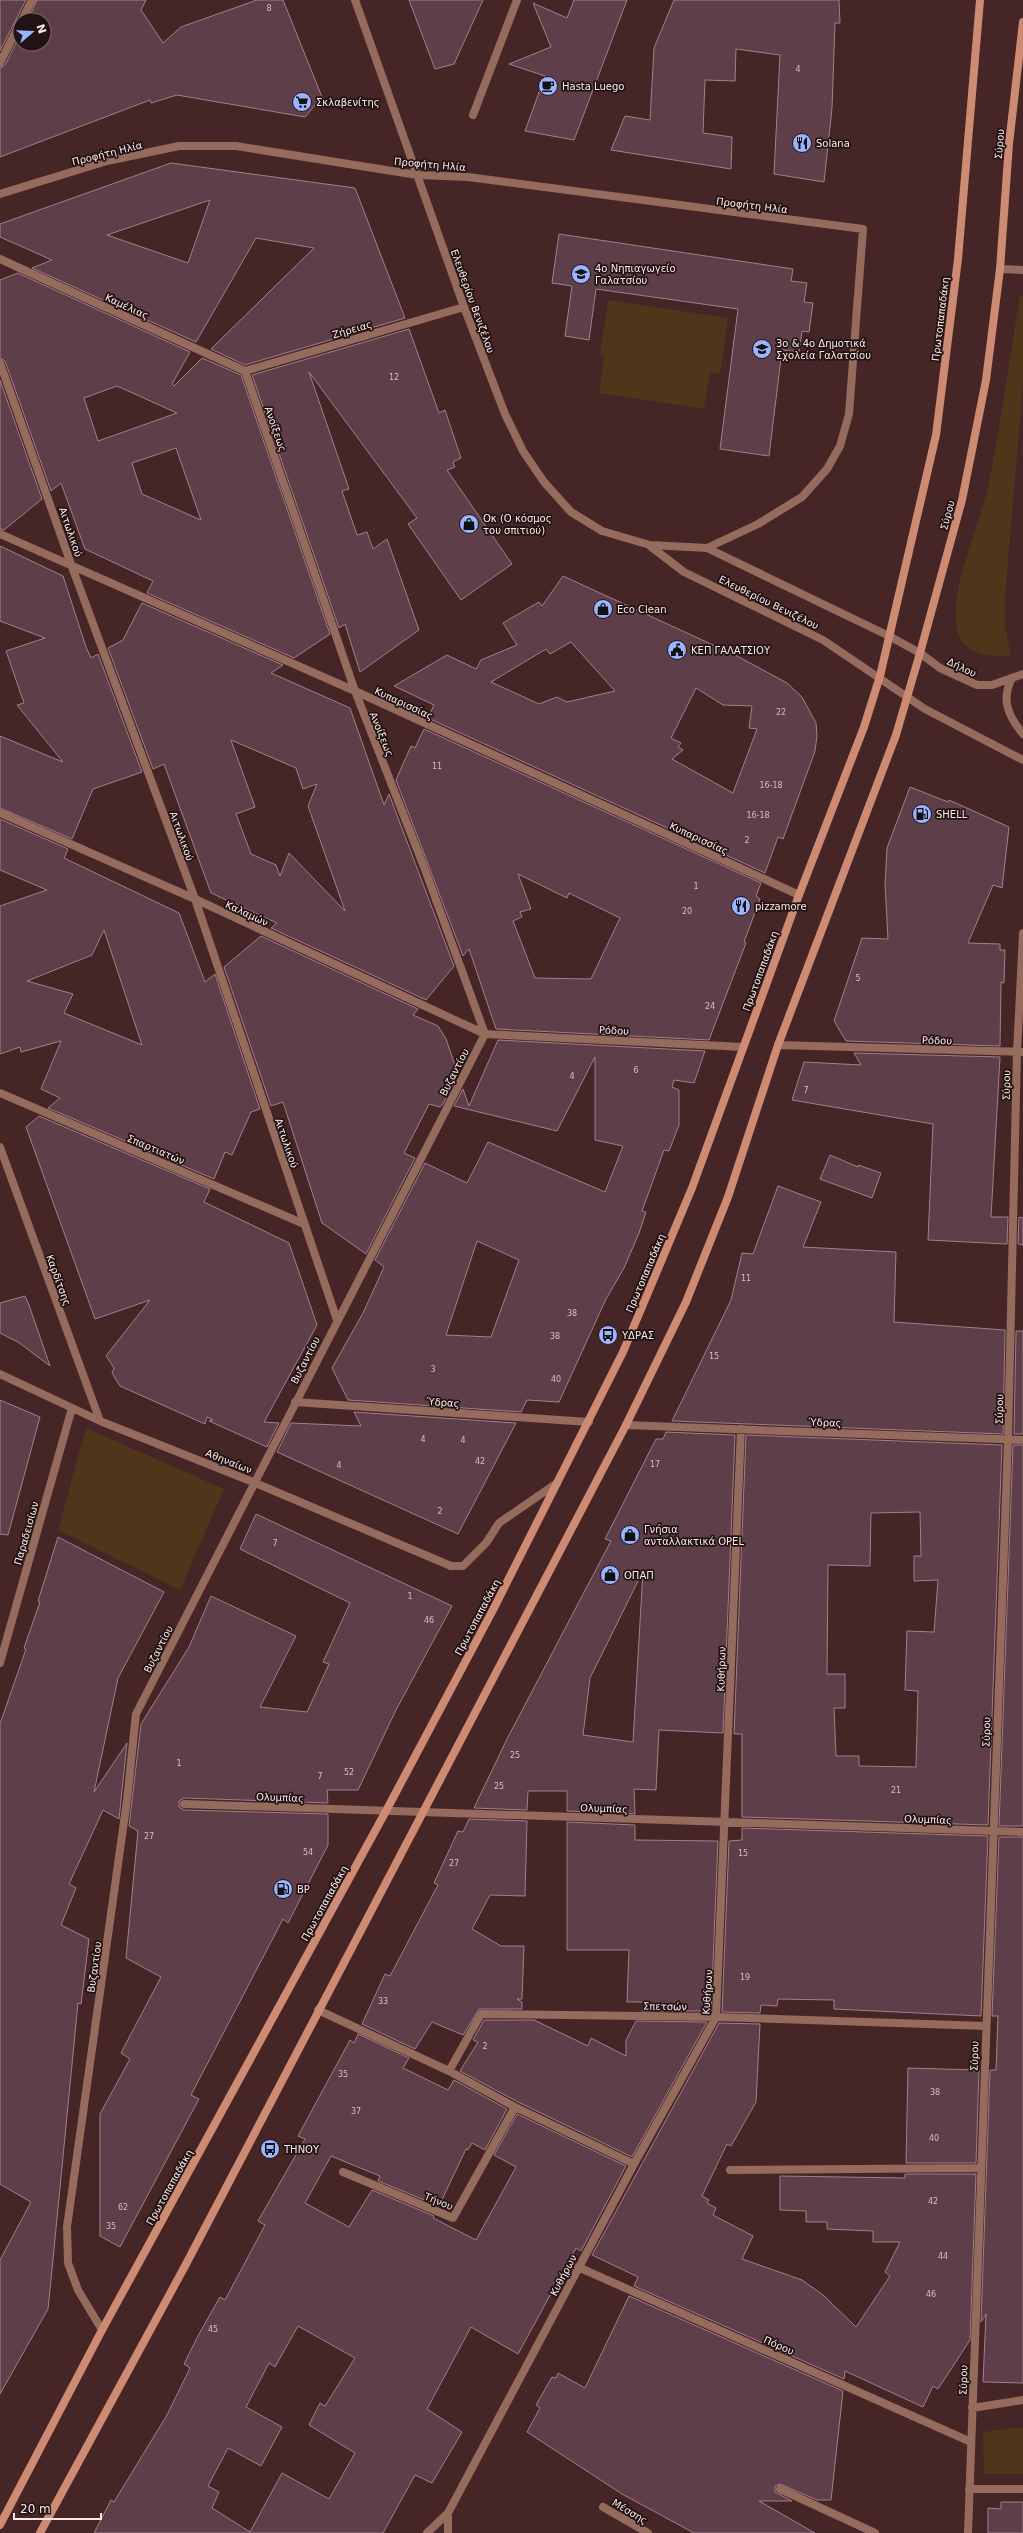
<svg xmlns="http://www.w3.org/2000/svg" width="1023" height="2533" font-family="'DejaVu Sans',sans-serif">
  <rect width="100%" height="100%" fill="#452526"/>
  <path fill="#50351b" d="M1023,295V385L1005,597V626L1011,656C989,657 963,655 957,629C949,589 978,531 987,491C1001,426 1009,360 1020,296Z
    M608,300L728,318L720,374L710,372L704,409L599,393L604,356L600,355Z
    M86,1428L224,1489L180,1590L58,1530Z
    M1023,2427V2474H984L983,2432Z"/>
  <path fill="#5e3e49" stroke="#a37f8b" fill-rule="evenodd" d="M0,0H26L0,51Z
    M37,0H146L141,10L163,43L181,27L257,0H283L322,97L305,117L177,95L151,103L150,100L0,157V68L5,65L20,35V44H44V20H28Z
    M409,0H483L454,64L435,69Z
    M574,0H627L574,140L525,131L545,76L509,64L551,47L533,3L567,18Z
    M674,0H839L840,23H835L832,108L824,182L774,174L780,55L736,49L735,81L705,80L703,133L732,137L731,169L611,150L625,116L650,120L654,48Z
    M171,163L355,188L405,318L245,365L211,349L314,248L256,238L196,342L32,268L52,260L0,237V224ZM210,200L188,263L107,235Z
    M559,234L793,269L791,281L807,283L804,302L813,303L809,332L802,331L799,352L782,350L769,456L720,449L738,309L596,289L589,340L565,336L572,286L552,283Z
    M18,273L190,352L172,384L174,386L202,358L241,375L330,634L294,658L147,593L153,581L85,549L61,483L51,491L5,361L0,358V280ZM117,386L177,413L98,441L84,398ZM176,448L201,520L142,494L132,463Z
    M409,329L439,413L445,410L461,458L453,462L455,467L447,470L512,564L461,600L408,524L417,518L309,372L349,489L342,491L357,535L367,532L373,549L387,539L419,630L360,672L345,624L339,628L252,375Z
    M0,380L42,499L4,530L0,529Z
    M0,546L63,576L86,647L91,658L98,654L142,772L93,789L72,839L0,808V736L63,762L17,705L24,703L6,651L45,638L0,621Z
    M563,576L737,656L787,683L802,697L816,723L817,736L815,751L783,839L778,837L765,873L428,718L434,705L394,686L447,655L476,669L481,660L517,645L503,623L539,602L542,606ZM571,642L615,691L567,702L557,697L539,704L491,682L546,649L550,654ZM696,688L723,705L752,706L749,728L757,729L733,793L672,759L683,750L678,747L681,743L671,738Z
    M142,603L283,665L271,673L350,708L384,805L389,794L454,966L426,1000L271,928L277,923L211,893L164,764L153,769L108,648L123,640ZM231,740L296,768L303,789L317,784L308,806L345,911L289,853L280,876L276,865L251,854L236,814L255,807Z
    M424,729L761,883L756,896L760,899L744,942L746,943L709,1040L496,1029L469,949L463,956L396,780L411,746L415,748ZM518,874L567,898L569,893L620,918L591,979L535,978L513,921L522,917L520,912L531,909Z
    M910,787L948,802L949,800L1009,827L1002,888L993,885L968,943L1000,944V950H1005L1004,983L1001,982L1000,1046L846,1041L834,1021L862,938L888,939L885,884L887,848Z
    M0,819L68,849L64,858L179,913L205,982L215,974L260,1109L251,1112L232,1155L225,1152L214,1179L48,1108L60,1098L41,1089L61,1041L21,1052L20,1047L0,1054V906L47,890L0,870ZM104,930L137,1030L142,1045L64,1013L73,994L27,981L92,955Z
    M261,936L418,1009L413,1015L438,1026L446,1039L458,1074L443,1104L440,1107L429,1104L404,1153L415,1158L366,1254L322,1223L283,1102L271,1106L224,967Z
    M498,1040L705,1051L694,1083L674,1080L672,1087L679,1090V1125L669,1151L664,1150L642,1211L646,1212L639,1233L624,1268L606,1299L559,1402L527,1400L521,1412L348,1400L332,1368L363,1313L384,1267L375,1260L425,1163L467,1183L488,1142L605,1192L623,1146L595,1140V1057L557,1131L454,1106L463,1089L469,1106ZM477,1241L519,1260L491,1337L446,1335Z
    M854,1053L1000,1057L991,1217H1008L1007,1244L928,1240L933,1124L792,1100L804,1062L861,1065Z
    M39,1116L210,1189L204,1202L289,1243L317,1325L264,1422L279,1423L267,1447L209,1421L213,1420L207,1417L205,1424L120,1386L112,1373L114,1368L106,1356L150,1300L95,1319L26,1127Z
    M830,1155L858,1167V1165L881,1173L872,1198L820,1179Z
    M778,1186L821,1202L803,1247L896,1252L894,1322L1005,1330L1003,1434L672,1421L731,1300L742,1253L753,1254Z
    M1019,1217L1023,1218V1245L1018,1244Z
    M25,1296L29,1305L50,1366L18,1342L0,1333V1303Z
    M1016,1331H1023V1434H1014Z
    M0,1400L40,1417L8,1535L0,1534Z
    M354,1412L516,1423L458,1534L277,1452L291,1423L361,1426Z
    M666,1432L735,1435L723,1733L659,1730L656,1790L634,1789L635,1814L567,1811V1791H528L527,1810L474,1808L507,1739L611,1541L605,1539L656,1439H663ZM643,1571L633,1742L583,1735L590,1678Z
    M746,1435L1002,1445L988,1825L742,1817V1734H734ZM920,1512L921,1556H914V1581L938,1580L934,1632L907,1631L905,1690L918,1691L916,1767L859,1766V1756H836L834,1708H845V1674H827L828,1565L870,1566L871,1513Z
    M1013,1445H1023V1826H999Z
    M256,1514L452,1606L396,1710L358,1790H327L328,1803L184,1798L179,1801V1807L184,1810L328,1814V1845L288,1923L283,1919L191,2095L199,2099L120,2247L100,2236V2114L130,2059L121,2053L161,1977L126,1958L138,1831L129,1826L141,1724L189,1647L211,1596L296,1636L260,1707L307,1712L329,1664L323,1662L350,1603L240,1549Z
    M58,1537L164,1592L118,1678L94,1792L127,1743L119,1819L103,1810L69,1884L76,1888L61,1925L89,1939L81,2004L78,2003L50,2290L48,2309L0,2394V2260L31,2202L0,2184V1724L26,1649L24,1648L40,1602L38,1601Z
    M469,1819L527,1821L525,1896L490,1895L472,1929L501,1946H524L522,1999H517L522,2002V2009H479L463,2035L432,2022L415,2049L362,2024L385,1974L390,1976L438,1885L434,1883L458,1831L463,1832Z
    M567,1822L635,1825V1840L718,1841L711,2011H642L646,2002H627L629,1950H567Z
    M742,1828L988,1836L981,2016L834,2009V2000L778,1999L777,2006L761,2005L760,2013L722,2012L729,1841L742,1840Z
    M999,1837H1023V2383L983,2382L986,2314L981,2322L990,2070H996L998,2016H992Z
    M484,2020H534L588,2046L591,2038L626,2056V2040L636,2021L707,2022L632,2157L518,2102L460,2071L478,2042L473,2040Z
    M719,2023L760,2024L756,2102L731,2146L727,2144L702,2196L709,2200L707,2203L716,2208L713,2215L753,2236L742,2259L802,2280L823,2295L856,2327L890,2276L885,2272L900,2242H873V2231L827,2229V2222H806V2211L780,2210V2176L905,2178V2174H976L970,2340L938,2389L933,2386L923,2407L845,2371L844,2379L634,2286L638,2277L592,2255Z
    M358,2034L409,2058L403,2068L448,2090L454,2080L507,2109L485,2150L472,2143L468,2150L466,2149L439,2206L378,2181L380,2176L331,2156L305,2203L349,2227L372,2190L434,2216L433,2218L476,2240L516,2167L494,2155L517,2114L626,2166L581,2251L576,2248L518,2354L471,2327L427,2409L462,2432L432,2483L415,2475L383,2533H94L111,2500L114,2502L167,2415L190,2368L184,2364L199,2334L220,2297L225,2300L265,2225L258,2221L305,2139L298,2136L350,2040L354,2043ZM298,2326L355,2358L325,2406L320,2403L309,2425L355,2453L329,2499L282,2473L250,2532L212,2508L219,2492L208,2486L228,2448L261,2466L282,2427L246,2407L269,2363L275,2367Z
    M908,2068L979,2070L976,2163H906Z
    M629,2296L843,2391L831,2500H817L780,2484L775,2486V2492L792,2501H759L815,2533H694L622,2494L527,2432L540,2408L536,2405L552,2377L556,2378L558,2373L585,2388Z
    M1001,2502H1023V2533H988V2508L1001,2509Z"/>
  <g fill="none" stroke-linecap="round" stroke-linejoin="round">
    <path stroke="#946b5c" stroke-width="8" d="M451,1566H463L486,1543L499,1523L557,1483
      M969,2489H1023"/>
    <path stroke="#946b5c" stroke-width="8" d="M355,0L464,307L505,414L523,451L544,482L571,512L602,531L650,545L707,548L889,636L920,653L940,668L977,685H992L1023,674
      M22,20L32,0
      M0,63L20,23
      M473,115L517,0
      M0,194L107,161L179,146H236L417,175L468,177L863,229L849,414L840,446L827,469L802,497L758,524L707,548
      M0,259L245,371
      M1000,269L1023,270
      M0,363L72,567L195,899L337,1320
      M245,371L355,691L424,867L485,1034
      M245,371L464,307
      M0,534L355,691L799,895
      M650,546L684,572L823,640L925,709L1023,760
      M1011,680C1001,701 1009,717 1023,734
      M0,813L195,899L485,1034L743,1047
      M778,1045L1023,1052
      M0,1093L304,1224
      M0,1147L100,1421
      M0,1374L100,1421L253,1482L451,1566
      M295,1402L589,1422
      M626,1425L1023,1440
      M0,1663L72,1408
      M184,1804L1023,1832
      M318,2010L449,2071L515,2107L634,2164
      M449,2071L481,2014L716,2017L986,2026
      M730,2170L980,2168
      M343,2172L453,2218L515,2107
      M578,2267L971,2442
      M102,2330L78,2290L68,2263L67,2227L127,1800L136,1714L485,1034
      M972,2408L1023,2400
      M780,2489L875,2533
      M603,2507L648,2533
      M427,2533L448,2513L634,2164L716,2017L741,1429
      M448,2533V2513
      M968,2533L1008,1440L1017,1052L1023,933"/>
    <path stroke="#cd8b73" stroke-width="8" d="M0,2525L102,2330L386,1811L495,1606L623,1352L692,1188L799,895L864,727L880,676L936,435L958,259L980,0
      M40,2533L185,2266L626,1425L686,1302L728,1197L778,1045L896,735L920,653L962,500L986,380L1000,269L1009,144L1023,22"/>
  </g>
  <defs>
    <g id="cafe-disc" transform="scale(1)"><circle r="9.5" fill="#9ab5fd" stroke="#211313"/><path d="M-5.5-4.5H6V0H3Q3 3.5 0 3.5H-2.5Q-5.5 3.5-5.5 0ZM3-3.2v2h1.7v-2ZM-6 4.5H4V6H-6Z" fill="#111"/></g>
    <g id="supermarket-disc" transform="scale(1)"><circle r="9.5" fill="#9ab5fd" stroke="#211313"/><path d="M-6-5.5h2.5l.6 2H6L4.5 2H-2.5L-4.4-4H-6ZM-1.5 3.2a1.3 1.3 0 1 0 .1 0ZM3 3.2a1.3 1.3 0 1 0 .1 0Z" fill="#111"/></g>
    <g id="restaurant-disc" transform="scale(1)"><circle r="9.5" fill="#9ab5fd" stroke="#211313"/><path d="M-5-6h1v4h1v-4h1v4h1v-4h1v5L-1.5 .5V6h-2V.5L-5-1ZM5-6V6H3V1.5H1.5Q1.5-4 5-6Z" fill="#111"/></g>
    <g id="school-disc" transform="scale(1)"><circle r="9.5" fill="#9ab5fd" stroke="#211313"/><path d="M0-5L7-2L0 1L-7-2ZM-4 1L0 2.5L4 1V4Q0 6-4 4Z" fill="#111"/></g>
    <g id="shop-disc" transform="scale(1)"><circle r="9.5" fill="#9ab5fd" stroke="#211313"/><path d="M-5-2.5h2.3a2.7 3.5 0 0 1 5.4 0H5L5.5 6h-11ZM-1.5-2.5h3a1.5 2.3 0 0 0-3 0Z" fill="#111"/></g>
    <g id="civic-disc" transform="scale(1)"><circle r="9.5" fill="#9ab5fd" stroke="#211313"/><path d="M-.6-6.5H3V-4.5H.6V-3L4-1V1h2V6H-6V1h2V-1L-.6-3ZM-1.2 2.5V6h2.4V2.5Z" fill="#111"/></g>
    <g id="fuel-disc" transform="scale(1)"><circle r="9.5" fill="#9ab5fd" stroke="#211313"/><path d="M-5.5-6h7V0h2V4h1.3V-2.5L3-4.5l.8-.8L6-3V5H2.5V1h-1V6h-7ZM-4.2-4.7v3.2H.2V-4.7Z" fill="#111"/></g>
    <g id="bus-disc" transform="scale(1)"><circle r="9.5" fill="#9ab5fd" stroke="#211313"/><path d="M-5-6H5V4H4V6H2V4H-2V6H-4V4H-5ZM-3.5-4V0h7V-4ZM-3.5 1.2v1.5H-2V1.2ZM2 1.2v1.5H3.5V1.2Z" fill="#111"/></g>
  </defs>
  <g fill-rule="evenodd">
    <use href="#cafe-disc" x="548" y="86"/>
    <use href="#supermarket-disc" x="302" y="102"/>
    <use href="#restaurant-disc" x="802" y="143"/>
    <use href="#school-disc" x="581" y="274"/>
    <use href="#school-disc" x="762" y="349"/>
    <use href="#shop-disc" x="469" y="524"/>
    <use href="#shop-disc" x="603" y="609"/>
    <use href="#civic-disc" x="677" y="650"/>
    <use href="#fuel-disc" x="922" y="814"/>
    <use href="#restaurant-disc" x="741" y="906"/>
    <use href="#bus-disc" x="608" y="1335"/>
    <use href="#shop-disc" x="630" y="1535"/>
    <use href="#shop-disc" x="610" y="1575"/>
    <use href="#fuel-disc" x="283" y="1889"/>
    <use href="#bus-disc" x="270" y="2149"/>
  </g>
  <g text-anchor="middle" stroke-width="3.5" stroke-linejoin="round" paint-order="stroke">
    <g font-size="8" fill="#d5bec0">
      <text x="269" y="11">8</text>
      <text x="798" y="72">4</text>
      <text x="394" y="380">12</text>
      <text x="781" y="715">22</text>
      <text x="437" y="769">11</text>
      <text x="771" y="788">16-18</text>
      <text x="758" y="818">16-18</text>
      <text x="747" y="843">2</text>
      <text x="696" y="889">1</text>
      <text x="687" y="914">20</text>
      <text x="858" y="981">5</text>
      <text x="710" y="1009">24</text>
      <text x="636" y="1073">6</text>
      <text x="572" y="1079">4</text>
      <text x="806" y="1093">7</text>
      <text x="746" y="1281">11</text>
      <text x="572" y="1316">38</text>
      <text x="555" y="1339">38</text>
      <text x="714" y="1359">15</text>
      <text x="433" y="1372">3</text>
      <text x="556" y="1382">40</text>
      <text x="423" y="1442">4</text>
      <text x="463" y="1443">4</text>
      <text x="480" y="1464">42</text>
      <text x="655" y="1467">17</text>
      <text x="339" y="1468">4</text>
      <text x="440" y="1514">2</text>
      <text x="275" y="1546">7</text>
      <text x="410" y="1599">1</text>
      <text x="429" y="1623">46</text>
      <text x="515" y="1758">25</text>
      <text x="179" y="1766">1</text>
      <text x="349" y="1775">52</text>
      <text x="320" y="1779">7</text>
      <text x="499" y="1789">25</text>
      <text x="896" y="1793">21</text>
      <text x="149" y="1839">27</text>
      <text x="308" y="1855">54</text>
      <text x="743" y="1856">15</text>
      <text x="454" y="1866">27</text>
      <text x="745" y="1980">19</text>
      <text x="383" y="2004">33</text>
      <text x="485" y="2049">2</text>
      <text x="343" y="2077">35</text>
      <text x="935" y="2095">38</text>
      <text x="356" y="2114">37</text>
      <text x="934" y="2141">40</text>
      <text x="933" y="2204">42</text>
      <text x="123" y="2210">62</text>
      <text x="111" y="2229">35</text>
      <text x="943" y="2259">44</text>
      <text x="931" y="2297">46</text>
      <text x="213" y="2332">45</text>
    </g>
    <g font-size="10" fill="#fde8e7" stroke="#211313" text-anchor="start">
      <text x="562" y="90">Hasta Luego</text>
      <text x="316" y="106">Σκλαβενίτης</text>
      <text x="816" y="147">Solana</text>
      <text x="595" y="272">4ο Νηπιαγωγείο<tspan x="595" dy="12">Γαλατσίου</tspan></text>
      <text x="776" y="347">3ο &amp; 4ο Δημοτικά<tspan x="776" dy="12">Σχολεία Γαλατσίου</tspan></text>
      <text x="483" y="522">Οκ (Ο κόσμος<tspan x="483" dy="12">του σπιτιού)</tspan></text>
      <text x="617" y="613">Eco Clean</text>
      <text x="691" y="654">ΚΕΠ ΓΑΛΑΤΣΙΟΥ</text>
      <text x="936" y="818">SHELL</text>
      <text x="755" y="910">pizzamore</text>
      <text x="622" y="1339">ΥΔΡΑΣ</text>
      <text x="644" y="1533">Γνήσια<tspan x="644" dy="12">ανταλλακτικά OPEL</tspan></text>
      <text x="624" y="1579">ΟΠΑΠ</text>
      <text x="297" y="1893">BP</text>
      <text x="284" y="2153">ΤΗΝΟΥ</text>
    </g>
    <g font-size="10" fill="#fde8e7" stroke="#211313">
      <text transform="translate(999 144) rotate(-85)" y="4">Σύρου</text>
      <text transform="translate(107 153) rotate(-14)" y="4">Προφήτη Ηλία</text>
      <text transform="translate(430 164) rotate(5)" y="4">Προφήτη Ηλία</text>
      <text transform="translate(752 205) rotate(7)" y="4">Προφήτη Ηλία</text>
      <text transform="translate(473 301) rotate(70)" y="4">Ελευθερίου Βενιζέλου</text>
      <text transform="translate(127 306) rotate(25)" y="4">Καμέλιας</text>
      <text transform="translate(940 319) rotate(-83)" y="4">Πρωτοπαπαδάκη</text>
      <text transform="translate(352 329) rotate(-16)" y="4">Ζήρειας</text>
      <text transform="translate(276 429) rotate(71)" y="4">Ανοίξεως</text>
      <text transform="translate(947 515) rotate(-75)" y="4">Σύρου</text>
      <text transform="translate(71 532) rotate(71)" y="4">Αιτωλικού</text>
      <text transform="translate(769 602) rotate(26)" y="4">Ελευθερίου Βενιζέλου</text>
      <text transform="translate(962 667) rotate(25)" y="4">Δήλου</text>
      <text transform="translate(404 703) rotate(25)" y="4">Κυπαρισσίας</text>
      <text transform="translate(382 734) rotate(68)" y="4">Ανοίξεως</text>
      <text transform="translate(182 836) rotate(70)" y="4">Αιτωλικού</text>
      <text transform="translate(699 838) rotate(25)" y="4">Κυπαρισσίας</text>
      <text transform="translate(247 913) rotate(25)" y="4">Καλαμών</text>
      <text transform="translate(760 971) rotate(-70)" y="4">Πρωτοπαπαδάκη</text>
      <text transform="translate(614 1030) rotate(3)" y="4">Ρόδου</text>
      <text transform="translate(937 1040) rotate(2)" y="4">Ρόδου</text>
      <text transform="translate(454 1072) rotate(-63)" y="4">Βυζαντίου</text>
      <text transform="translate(1006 1085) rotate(-89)" y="4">Σύρου</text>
      <text transform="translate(287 1143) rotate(71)" y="4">Αιτωλικού</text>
      <text transform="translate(156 1149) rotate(23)" y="4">Σπαρτιατών</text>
      <text transform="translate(645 1273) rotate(-67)" y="4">Πρωτοπαπαδάκη</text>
      <text transform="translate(59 1280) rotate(70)" y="4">Καρδίτσης</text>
      <text transform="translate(305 1360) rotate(-63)" y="4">Βυζαντίου</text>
      <text transform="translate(443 1402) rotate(4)" y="4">Ύδρας</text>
      <text transform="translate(999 1409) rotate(-89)" y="4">Σύρου</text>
      <text transform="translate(825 1422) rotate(2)" y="4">Ύδρας</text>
      <text transform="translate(229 1461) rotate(22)" y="4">Αθηναίων</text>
      <text transform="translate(26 1533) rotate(-74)" y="4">Παραδεισίων</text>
      <text transform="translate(477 1617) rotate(-62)" y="4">Πρωτοπαπαδάκη</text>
      <text transform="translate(158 1649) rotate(-63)" y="4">Βυζαντίου</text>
      <text transform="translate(721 1669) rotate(-88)" y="4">Κυθήρων</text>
      <text transform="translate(986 1732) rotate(-88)" y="4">Σύρου</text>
      <text transform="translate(280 1797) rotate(2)" y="4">Ολυμπίας</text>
      <text transform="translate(604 1808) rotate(2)" y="4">Ολυμπίας</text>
      <text transform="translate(928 1819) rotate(2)" y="4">Ολυμπίας</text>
      <text transform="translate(324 1903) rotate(-61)" y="4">Πρωτοπαπαδάκη</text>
      <text transform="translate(94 1967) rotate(-82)" y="4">Βυζαντίου</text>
      <text transform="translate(707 1992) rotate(-86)" y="4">Κυθήρων</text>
      <text transform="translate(665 2006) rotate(1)" y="4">Σπετσών</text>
      <text transform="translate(974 2056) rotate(-88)" y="4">Σύρου</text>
      <text transform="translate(169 2187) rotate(-61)" y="4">Πρωτοπαπαδάκη</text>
      <text transform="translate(439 2201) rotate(22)" y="4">Τήνου</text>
      <text transform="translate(563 2275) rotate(-62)" y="4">Κυθήρων</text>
      <text transform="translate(779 2345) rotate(24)" y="4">Πόρου</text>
      <text transform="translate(963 2380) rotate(-88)" y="4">Σύρου</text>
      <text transform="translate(630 2511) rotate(31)" y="4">Μέσσης</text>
    </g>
  </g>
  <g transform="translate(32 32) rotate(71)"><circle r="19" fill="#211313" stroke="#796868"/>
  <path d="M0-3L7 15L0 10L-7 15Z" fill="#9ab5fd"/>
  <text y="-6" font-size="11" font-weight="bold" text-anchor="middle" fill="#fde8e7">N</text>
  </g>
  <path d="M14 2513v6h87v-6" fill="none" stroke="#fde8e7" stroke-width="2"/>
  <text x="20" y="2513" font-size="12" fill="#fde8e7" stroke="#211313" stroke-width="3" paint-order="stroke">20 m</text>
</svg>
